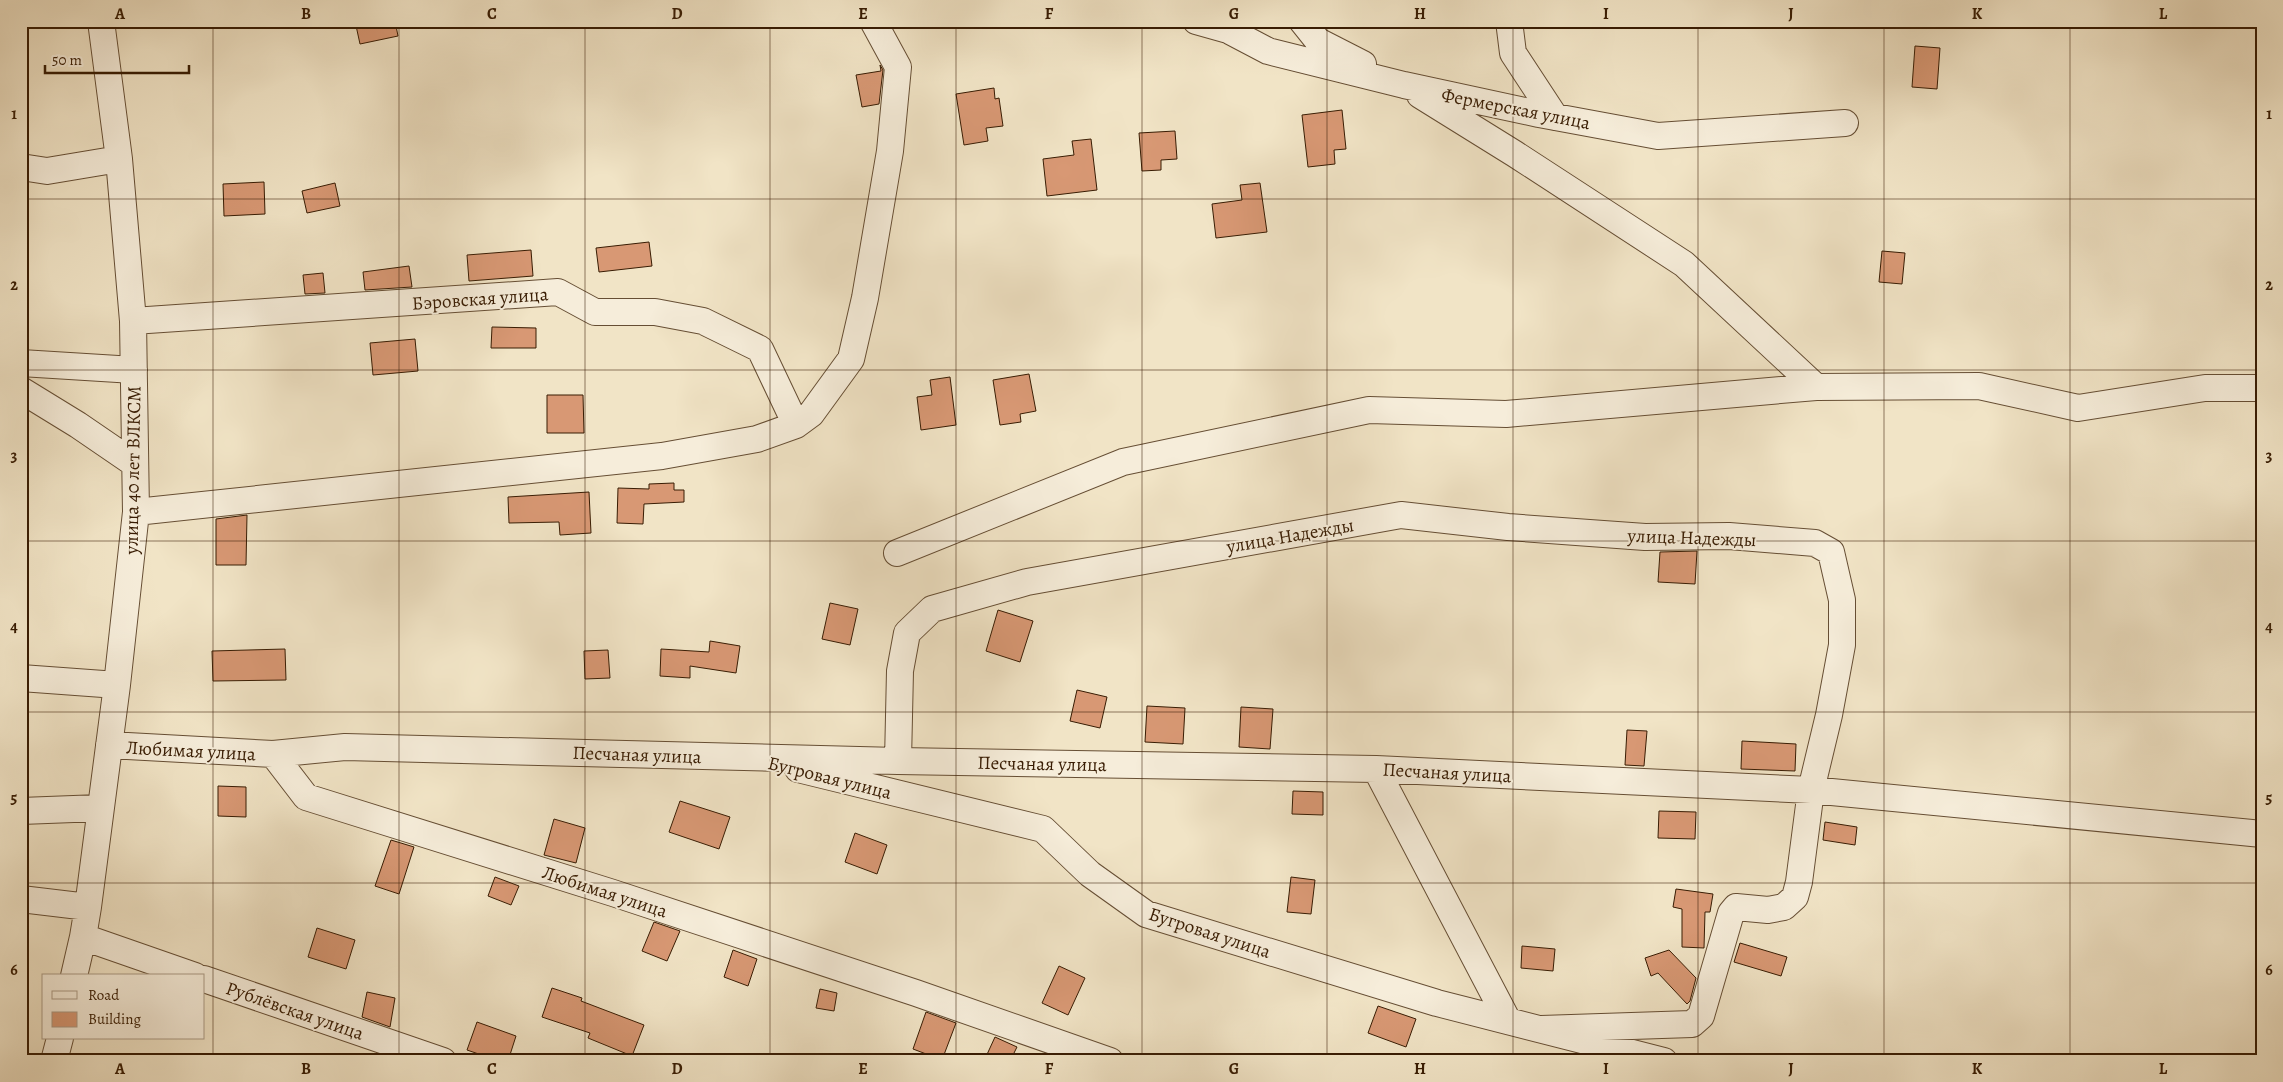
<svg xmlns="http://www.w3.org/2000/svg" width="2283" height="1082" font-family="Alegreya,serif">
  <rect width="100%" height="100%" fill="#f1e4c6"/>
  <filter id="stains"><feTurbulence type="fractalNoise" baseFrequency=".004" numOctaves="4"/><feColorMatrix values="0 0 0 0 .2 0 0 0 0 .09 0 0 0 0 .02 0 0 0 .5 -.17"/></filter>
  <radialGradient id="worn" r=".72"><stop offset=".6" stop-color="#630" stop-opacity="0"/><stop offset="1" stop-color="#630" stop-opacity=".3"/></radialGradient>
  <path fill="#d89874" stroke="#381c03" d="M355,21H395L398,36L360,44Z
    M1915,46L1940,48L1937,89L1912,87Z
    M880,65L883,70L879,104L862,107L856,75L881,71Z
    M994,88L995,99L999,98L1003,126L986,128L988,141L964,145L956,94Z
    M1342,110L1346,149L1334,150L1335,164L1308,167L1302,115Z
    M1175,131L1177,159L1161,160V170L1142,171L1139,133Z
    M1091,139L1097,190L1047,196L1043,159L1074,155L1072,141Z
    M264,182L265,214L224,216L223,184Z
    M335,183L340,206L307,213L302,191Z
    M1260,183L1267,232L1216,238L1212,204L1242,200L1240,185Z
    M649,242L652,266L599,272L596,248Z
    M531,250L533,276L469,281L467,255Z
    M1882,251L1905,253L1902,284L1879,282Z
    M409,266L412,287L365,290L363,272Z
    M323,273L325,293L305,294L303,275Z
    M492,327L536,328V348H491Z
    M415,339L418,371L373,375L370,343Z
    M1029,374L1036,411L1020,414L1021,422L1000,425L993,380Z
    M950,377L956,425L921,430L917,397L932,395L930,380Z
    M547,395H583L584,433H547Z
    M674,483V490H684V502L644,504L643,524L617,523L618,488L649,489V484Z
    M589,492L591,533L560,535L559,522L509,523L508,497Z
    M247,515L246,565H216V519Z
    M1697,551L1695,584L1658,582L1660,552Z
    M830,603L858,609L850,645L822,639Z
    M998,610L1033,621L1020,662L986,651Z
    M710,641L740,646L736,673L690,666V678L660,676L661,649L709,652Z
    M285,649L286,680L213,681L212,651Z
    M608,650L610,678L585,679L584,651Z
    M1077,690L1107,697L1100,728L1070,721Z
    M1147,706L1185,708L1183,744L1145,742Z
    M1241,707L1273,709L1270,749L1239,747Z
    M1627,730L1647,731L1644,766L1625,765Z
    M1742,741L1796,744L1795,771L1741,769Z
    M218,786L246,787V817L218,816Z
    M1293,791L1323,792V815L1292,814Z
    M680,801L730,817L719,849L669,832Z
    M1659,811L1696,812L1695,839L1658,838Z
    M554,819L585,828L576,863L544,855Z
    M1825,822L1857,827L1855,845L1823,840Z
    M855,833L887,845L877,874L845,862Z
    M391,840L414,847L399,894L375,886Z
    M495,877L519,886L511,905L488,896Z
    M1291,877L1315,880L1311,914L1287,912Z
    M1676,889L1713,894L1710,912H1705L1704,948L1682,947V909L1673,907Z
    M654,922L680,931L667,961L642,951Z
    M317,928L355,940L346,969L308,957Z
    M1740,943L1787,957L1781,976L1734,962Z
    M1522,946L1555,949L1553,971L1521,968Z
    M733,950L757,959L748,986L724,977Z
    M1669,950L1696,978L1690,1001L1687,1004L1658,973L1651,976L1645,958Z
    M1059,966L1085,978L1068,1015L1042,1003Z
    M552,988L582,998L581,1001L644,1025L632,1056L588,1038L590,1033L542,1017Z
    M820,989L837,993L834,1011L816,1008Z
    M367,992L395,998L390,1027L362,1017Z
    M1378,1006L1416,1019L1406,1047L1368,1033Z
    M926,1012L956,1023L942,1060L913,1049Z
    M477,1022L516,1036L508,1061H499L467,1050Z
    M995,1037L1017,1047L1010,1061H984Z"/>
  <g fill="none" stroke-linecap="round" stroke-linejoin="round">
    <g stroke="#664e34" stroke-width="28">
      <path id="minor" d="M1196,21L1228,30L1268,51L1404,85L1539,114L1658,136L1845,123
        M1302,21L1318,41L1363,64
        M1509,21L1513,53L1555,117
        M1420,95L1515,154L1684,264L1816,387
        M21,167L47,171L119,159
        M133,321L558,292L595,312H655L703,321L760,349L796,425
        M21,363L134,370
        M21,390L78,425L135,464
        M136,512L662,456L757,439L796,425L811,414L851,359L865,298L890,151L898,67L873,21
        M897,553L1123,462L1369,410L1506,414L1816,387L1979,386L2078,408L2205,388H2262
        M21,678L117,685
        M109,745L273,754L306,797L613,893L916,993L1110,1061
        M273,754L345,747L898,761L1376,769L1811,790L2262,834
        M898,761L900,671L907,633L932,609L1027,582L1401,515L1508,527L1645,537L1729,536L1815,543L1831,552L1842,600V645L1829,715L1811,790L1799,882L1795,897L1784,907L1768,910L1736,907L1731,913L1701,1016L1692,1024L1541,1029
        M798,769L1043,829L1090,874L1146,914L1437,1003L1664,1061
        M1376,769L1508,1021
        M21,811L100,808
        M21,899L88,907
        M83,937L195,976
        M74,976L83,937L88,907L117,685L136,512L133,321L119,159L101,21
        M204,979L443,1061
        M54,1061L60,1038"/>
    </g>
    <use href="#minor" stroke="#f6edda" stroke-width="26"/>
  </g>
  <path fill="none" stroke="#381c03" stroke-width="1" stroke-opacity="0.55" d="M213,21V1061M399,21V1061M585,21V1061M770,21V1061M956,21V1061M1142,21V1061M1327,21V1061M1513,21V1061M1698,21V1061M1884,21V1061M2070,21V1061M21,199H2262M21,370H2262M21,541H2262M21,712H2262M21,883H2262"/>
  <g text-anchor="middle" stroke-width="4" stroke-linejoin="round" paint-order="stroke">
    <g font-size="19" fill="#381c03" stroke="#f6edda">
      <text transform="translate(1516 108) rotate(11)" y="7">Фермерская улица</text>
      <text transform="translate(480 298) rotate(-4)" y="7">Бэровская улица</text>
      <text transform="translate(132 470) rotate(-89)" y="7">улица 40 лет ВЛКСМ</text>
      <text transform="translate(1290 535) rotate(-10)" y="7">улица Надежды</text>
      <text transform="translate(1692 537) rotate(2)" y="7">улица Надежды</text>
      <text transform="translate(191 750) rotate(3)" y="7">Любимая улица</text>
      <text transform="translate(637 754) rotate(2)" y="7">Песчаная улица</text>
      <text transform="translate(1042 763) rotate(1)" y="7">Песчаная улица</text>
      <text transform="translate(1447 772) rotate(3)" y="7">Песчаная улица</text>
      <text transform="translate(830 777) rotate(14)" y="7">Бугровая улица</text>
      <text transform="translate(605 891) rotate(18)" y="7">Любимая улица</text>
      <text transform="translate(1210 932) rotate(18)" y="7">Бугровая улица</text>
      <text transform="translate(295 1010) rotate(19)" y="7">Рублёвская улица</text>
    </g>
  </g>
  <rect width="2283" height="1082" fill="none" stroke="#f1e4c6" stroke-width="55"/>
  <rect x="42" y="974" width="162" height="65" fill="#f6edda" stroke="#aa9984"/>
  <rect x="52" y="991" width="25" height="8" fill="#f6edda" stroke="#aa9984"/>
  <text x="88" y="1000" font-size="15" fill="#381c03">Road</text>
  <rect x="52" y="1012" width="25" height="15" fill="#d89874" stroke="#aa9984"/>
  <text x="88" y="1024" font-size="15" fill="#381c03">Building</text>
  <path d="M45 65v8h144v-8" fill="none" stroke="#381c03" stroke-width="2.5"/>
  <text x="52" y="65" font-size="15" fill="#381c03" stroke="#f6edda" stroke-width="4" paint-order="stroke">50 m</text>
  <rect x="28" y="28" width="2228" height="1026" fill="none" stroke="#381c03" stroke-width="2"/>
  <g font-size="16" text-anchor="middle" font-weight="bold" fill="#381c03">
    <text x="120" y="19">A</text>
    <text x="306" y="19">B</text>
    <text x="492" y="19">C</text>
    <text x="677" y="19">D</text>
    <text x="863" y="19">E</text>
    <text x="1049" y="19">F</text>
    <text x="1234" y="19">G</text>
    <text x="1420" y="19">H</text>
    <text x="1606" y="19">I</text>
    <text x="1791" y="19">J</text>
    <text x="1977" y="19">K</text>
    <text x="2163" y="19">L</text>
    <text x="14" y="119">1</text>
    <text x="2269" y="119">1</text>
    <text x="14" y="290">2</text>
    <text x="2269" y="290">2</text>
    <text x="14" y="461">3</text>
    <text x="2269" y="461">3</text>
    <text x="14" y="632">4</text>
    <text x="2269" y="632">4</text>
    <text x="14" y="803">5</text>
    <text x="2269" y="803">5</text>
    <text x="14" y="975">6</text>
    <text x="2269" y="975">6</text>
    <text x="120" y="1074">A</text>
    <text x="306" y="1074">B</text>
    <text x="492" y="1074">C</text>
    <text x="677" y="1074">D</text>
    <text x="863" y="1074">E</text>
    <text x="1049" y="1074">F</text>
    <text x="1234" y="1074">G</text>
    <text x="1420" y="1074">H</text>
    <text x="1606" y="1074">I</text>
    <text x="1791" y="1074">J</text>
    <text x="1977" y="1074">K</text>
    <text x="2163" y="1074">L</text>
  </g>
  <rect width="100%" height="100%" filter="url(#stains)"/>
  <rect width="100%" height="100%" fill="url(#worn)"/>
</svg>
